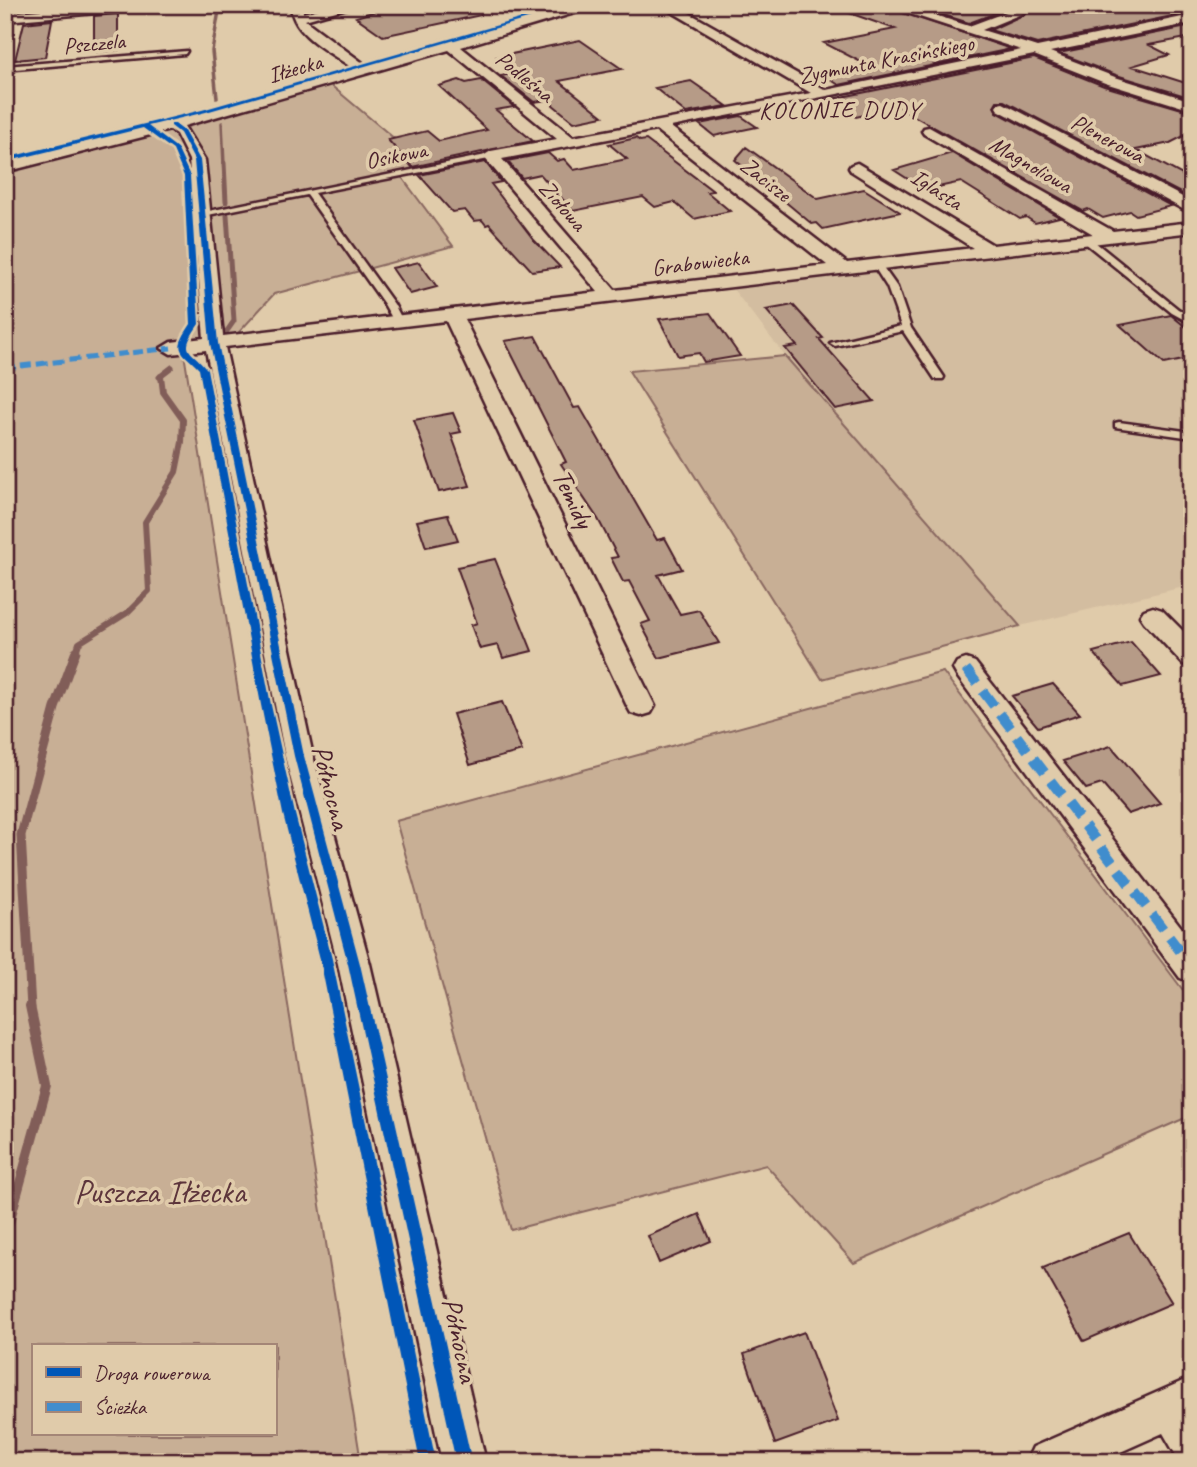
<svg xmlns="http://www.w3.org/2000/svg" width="1197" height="1467" font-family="Caveat,sans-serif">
  <rect width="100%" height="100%" fill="#e0cbaa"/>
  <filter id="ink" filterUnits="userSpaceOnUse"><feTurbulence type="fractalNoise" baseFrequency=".0143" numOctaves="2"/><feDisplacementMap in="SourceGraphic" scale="14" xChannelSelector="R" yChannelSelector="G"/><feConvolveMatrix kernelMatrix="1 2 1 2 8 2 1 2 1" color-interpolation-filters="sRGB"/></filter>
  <g filter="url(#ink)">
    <path fill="#d3bda0" d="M1192,234V585L1020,626L785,356L733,289Z"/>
    <path fill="#c8af95" stroke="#896760" stroke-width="2" fill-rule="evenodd" d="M327,82L427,166L398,172L453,246L274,294L230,342L182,341L361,1462H5V167ZM33,1346H275V1434H33Z
      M785,356L1020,626L822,679L629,371Z
      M943,672L1192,1002V1115L854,1263L766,1165L511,1230L396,821Z"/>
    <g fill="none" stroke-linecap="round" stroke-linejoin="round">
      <path stroke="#815d59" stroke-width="3.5" d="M217,98L212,51L220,5
        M222,123L224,165"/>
      <path stroke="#815d59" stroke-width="5" d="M224,163L226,202
        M227,215L234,321L227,331
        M159,377L172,367"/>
      <path stroke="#815d59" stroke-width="6" d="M76,652L79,643L127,613L149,591L145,522L176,472L182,442L183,420L163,392L161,376"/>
      <path stroke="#815d59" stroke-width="9" d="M31,1008L21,835L55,708L76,651"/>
      <path stroke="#815d59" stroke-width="10" d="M5,1237L47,1086L30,1006"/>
    </g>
    <path fill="#b69b87" stroke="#4a1f2b" stroke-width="2" d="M395,5H480L481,15L383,36L356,17Z
      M838,5H881L1011,49L839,85L820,73L865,64L824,43L895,29L838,9Z
      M912,5H1017L969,23Z
      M1045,5H1155L1177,15L1037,44L990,30Z
      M118,14V50L94,52V16Z
      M52,20L45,57L15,60L24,23Z
      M1192,26V37L1149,45L1169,55L1132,66L1192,85V98L1116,75L1059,53Z
      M580,40L622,69L559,81L603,116L574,122L547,100L534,102L501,76L516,73L497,57Z
      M1034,58L1104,86L1192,112V132L1170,143L1136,150L1192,180V199L1004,101H997L994,106L997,112L1171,206L1136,215L1130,211L1103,218L1088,209L1083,211L898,107L856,117L827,100Z
      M459,80L466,83L481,80L514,107L496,110L533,141L412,167L388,140L427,131L439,141L487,130L439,86Z
      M691,81L727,106L686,113L655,88Z
      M741,116L757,127L714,136L699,124Z
      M636,138L640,141L646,140L713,191L707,192L730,211L694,219L674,202L655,207L643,197L573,211L540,174L522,178L507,161L548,153L557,161L564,159L574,170L627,159L609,144Z
      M746,147L818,199L864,189L900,212L823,229L817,223L812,224L735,160Z
      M952,153L1059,217L1035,223L1026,217L1020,219L961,182L925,190L894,170Z
      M485,162L501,182L491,184L534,240L560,267L532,271L489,224L486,225L482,220L474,221L465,210L452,212L419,175Z
      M419,262L437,287L410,294L392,268Z
      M793,305L823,338L819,339L874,401L835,409L785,348L797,346L766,310Z
      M710,313L740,356L704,362L699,353L678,356L659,319Z
      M1171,315L1192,332V358L1164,364L1120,325Z
      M535,336L574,408L580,407L657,540L665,538L682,569L658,575L680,614L699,610L719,643L659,658L641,624L650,621L629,581L623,582L611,558L618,557L598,519L561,464L566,462L505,341Z
      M453,413L461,432L451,434L470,486L439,492L414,420Z
      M448,515L458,540L426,547L417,521Z
      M495,559L532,651L503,658L498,645L480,649L471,625L477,623L457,567Z
      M1131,642L1161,676L1123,686L1093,652Z
      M1053,684L1080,714L1038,727L1012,696Z
      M502,702L522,751L470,765L453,714Z
      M1111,746L1160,803L1128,814L1102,784L1086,789L1063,761Z
      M699,1214L711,1241L659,1263L648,1236Z
      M1129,1233L1172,1303L1084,1341L1043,1268Z
      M804,1332L838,1421L775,1444L744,1354Z"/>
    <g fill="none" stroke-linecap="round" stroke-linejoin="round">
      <g stroke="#4a1f2b" stroke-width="5">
        <path id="lane" d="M187,51L185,54L5,70V66Z
          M491,154L495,156L494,158L314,193L394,304L404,323L399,326L396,325L384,304L307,195L203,216L199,213Z
          M1084,238H1090L1178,309L1192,317V324L1172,313L1084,242Z
          M874,263H880L897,287L911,328L944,377L943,379H935L903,331L835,346L830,343L901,326L887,287L873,265Z
          M1119,422L1192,432V438L1115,427V423Z"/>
      </g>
      <g stroke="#4a1f2b" stroke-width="5">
        <path id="street" d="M98,5H149L143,9L5,21V13Z
          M291,5H303V13L335,5H357L305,20L367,66L581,5H601L461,47L573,137L811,93L660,5H675L826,90L1021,50L883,5H903L969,26L1025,5H1043L982,30L1037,47L1192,15V23L1050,52L1115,77L1192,101V110L1105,83L1034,55L671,127L847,263L973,248L851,171L849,168L851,165L857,163L993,245L1093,234L924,134L922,131L924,128L929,127L1113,231L1192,222V232L464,319L655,706L651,713L641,716L631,713L627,706L446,321L225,347L313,756L370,964L486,1462H442L338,964L285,756L206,350L171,354L161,348L171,342L204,338L189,160L176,134L170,130L5,172V162L168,122L354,69C332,53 291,35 291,5ZM449,50L557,139L491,151L483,156L598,292L223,336L205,160L184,126ZM656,130L827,265L615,290L502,159Z
          M1003,103L1192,202V214L998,110L996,107L998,104Z
          M1153,607L1162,610L1192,640V666L1183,664L1144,622L1140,616L1144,610Z
          M966,659L975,662L1192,941V982L1180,978L957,676L953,669L957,662Z
          M1192,1377V1462L1177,1457L1163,1433L1098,1462H1026L1033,1447Z"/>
      </g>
      <use href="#lane" fill="#e0cbaa" fill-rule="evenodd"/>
      <use href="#street" fill="#e0cbaa" fill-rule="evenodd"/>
      <path stroke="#418dcd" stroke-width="5" stroke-dasharray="11 5" stroke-linecap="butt" d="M5,368L171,348"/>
      <path stroke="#418dcd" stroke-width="10" stroke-dasharray="18 10" stroke-linecap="butt" d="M966,669L1192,967"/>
      <g stroke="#e0cbaa" stroke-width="5">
        <path id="cycleway" d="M568,5H576L206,112L148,126L177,148L190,176L199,324C179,353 189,347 207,369L271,705L295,814L332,959L436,1462H420L320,959L283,814L261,705L199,369C179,349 173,351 191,324L184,176L173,150L143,128L5,162V158L202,110Z
          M171,124H175L184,131L200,160L218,343L304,756L360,964L472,1462H456L348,964L294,756L210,343L194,160L180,133L171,126Z"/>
      </g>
      <use href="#cycleway" fill="#0057b8" fill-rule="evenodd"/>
    </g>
  </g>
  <g text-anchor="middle" stroke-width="7" stroke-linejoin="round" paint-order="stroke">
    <g font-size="23" fill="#4a1f2b" stroke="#e0cbaa">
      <text transform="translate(94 43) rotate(-5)" y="8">Pszczela</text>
      <text transform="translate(886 59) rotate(-11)" y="8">Zygmunta Krasińskiego</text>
      <text transform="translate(295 68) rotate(-16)" y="8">Iłżecka</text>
      <text transform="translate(525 76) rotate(39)" y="8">Podleśna</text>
      <text transform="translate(1108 138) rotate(28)" y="8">Plenerowa</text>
      <text transform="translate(396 155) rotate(-11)" y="8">Osikowa</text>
      <text transform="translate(1031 164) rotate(30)" y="8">Magnoliowa</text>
      <text transform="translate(766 179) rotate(38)" y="8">Zacisze</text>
      <text transform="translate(937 189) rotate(33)" y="8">Iglasta</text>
      <text transform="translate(563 205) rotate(49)" y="8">Ziołowa</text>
      <text transform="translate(700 262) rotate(-7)" y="8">Grabowiecka</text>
    </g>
    <g font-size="24" letter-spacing="2" fill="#4a1f2b" stroke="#e0cbaa">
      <text x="840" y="118">KOLONIE DUDY</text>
    </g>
    <g font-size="28" fill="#4a1f2b" stroke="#e0cbaa">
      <text transform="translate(574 498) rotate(64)" y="10">Temidy</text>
      <text transform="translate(332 787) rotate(76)" y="10">Północna</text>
      <text transform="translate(461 1340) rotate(78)" y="10">Północna</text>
    </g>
    <g font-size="33" fill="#5d353b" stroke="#e0cbaa">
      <text x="160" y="1203">Puszcza Iłżecka</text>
    </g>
  </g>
  <rect width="1197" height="1467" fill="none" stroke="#e0cbaa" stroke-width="28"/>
  <rect x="14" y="14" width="1169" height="1439" fill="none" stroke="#4a1f2b" stroke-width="2.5" filter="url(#ink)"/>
  <rect x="32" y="1344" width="245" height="91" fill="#e0cbaa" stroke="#a48677" stroke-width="2"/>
  <rect x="46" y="1367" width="35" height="10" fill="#0057b8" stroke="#a48677" stroke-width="2"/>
  <text x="94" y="1380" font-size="21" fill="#4a1f2b">Droga rowerowa</text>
  <rect x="46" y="1402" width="35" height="10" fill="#418dcd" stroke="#a48677" stroke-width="2"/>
  <text x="94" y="1414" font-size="21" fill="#4a1f2b">Ścieżka</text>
</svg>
